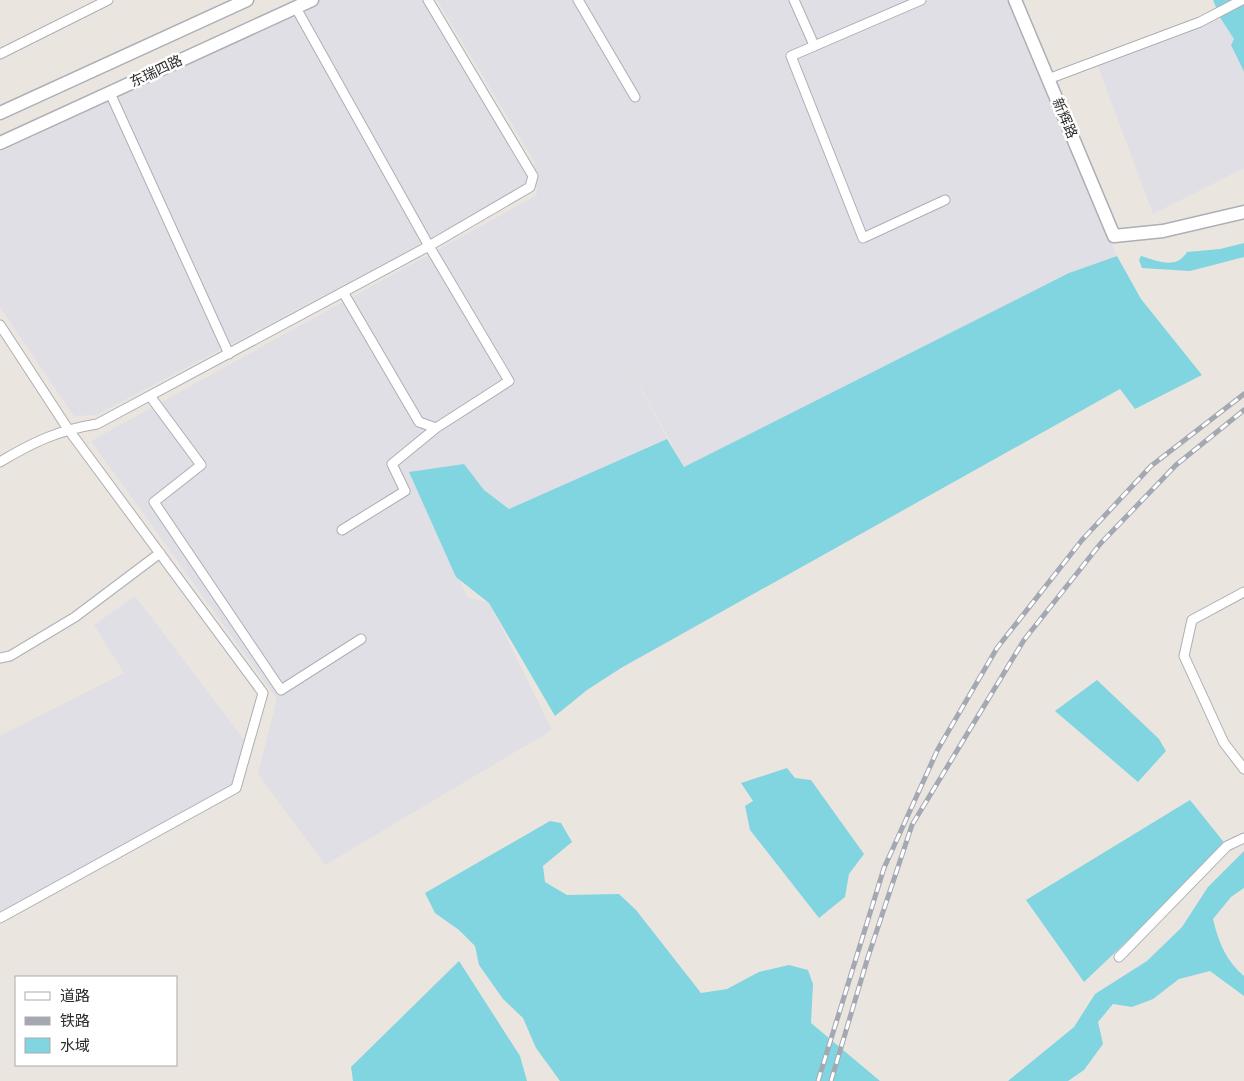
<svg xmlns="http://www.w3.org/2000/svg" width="1244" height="1081" font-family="Lato,'Noto Sans SC',sans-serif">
  <rect width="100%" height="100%" fill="#ebe5e0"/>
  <path fill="#e0dfe5" d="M317,0H428L533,176L530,187L96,415L74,416L0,307V152Z
    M437,0H1007L1117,256L1069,273L684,467L621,351L667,439L509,509L484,490L464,464L409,473L468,598L489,602L552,730L325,865L258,774L277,699L91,441L537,195L534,161Z
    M1221,19L1234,39L1235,55L1244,72V168L1153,214L1096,61Z
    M135,596L248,745L236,788L82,868L0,918V736L124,673L94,625Z"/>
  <path fill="#80d5e0" d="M1213,0H1244V72L1231,45L1234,39L1221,19Z
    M1244,243V257L1190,271L1142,268L1139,260L1141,256C1158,261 1176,270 1187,252L1220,249Z
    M1117,256L1141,299L1202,375L1135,409L1120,389L621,668L587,690L555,716L489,603L456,577L409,472L464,464L484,490L509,509L667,439L684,467L1069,273Z
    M1097,680L1159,739L1166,751L1138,782L1055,711Z
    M787,768L795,778L811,780L864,854L849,874L845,897L819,918L750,830L745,806L753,801L741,783Z
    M1190,800L1227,846L1084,982L1026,900Z
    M550,821L561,823L572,842L543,866L545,882L567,895L619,894L636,910L701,993L727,989L759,972L789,965L808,970L813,984L811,1023L880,1081H560L536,1048L523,1018L503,999L479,965L475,946L459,930L435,913L425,893Z
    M1244,851V888L1231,897L1213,919C1218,941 1226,961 1244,976V996L1210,971L1179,979L1153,999L1132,1007L1113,1004L1098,1022L1103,1044L1084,1070L1068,1081H1008L1074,1027L1095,994L1147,961L1182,927L1208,887Z
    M459,961L520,1056L527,1081H353L351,1067Z"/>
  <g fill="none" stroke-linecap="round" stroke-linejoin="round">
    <g stroke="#acafb6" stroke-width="11">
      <path id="street" d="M578,0L635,97
        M794,0L814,45
        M921,0L791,56L863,238L945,200
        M296,8L429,246L509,381L436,428L392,464L405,491L342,530
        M0,54L108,0
        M1048,79L1200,22L1242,0
        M110,93L229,354
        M343,292L419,422L436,428
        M0,325L68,429L263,693L236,788L0,918
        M150,396L201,465L154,502L281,690L361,639
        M0,462C33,442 59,430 97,424L429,246L530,187L533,176L428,0
        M1244,592L1192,620L1184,656L1224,743L1244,769
        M0,658L10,656L75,617L160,553
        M1119,957L1227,846L1244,838"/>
    </g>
    <g stroke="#acafb6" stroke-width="15">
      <path id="secondary" d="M1015,0L1114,236L1163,231L1244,212
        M0,113L247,0
        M0,143L312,0"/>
    </g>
    <use href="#street" stroke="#fff" stroke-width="9"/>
    <use href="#secondary" stroke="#fff" stroke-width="12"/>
    <g stroke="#a3a8b3" stroke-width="5">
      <path id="rail" d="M818,1081L884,868L938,749L997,648L1082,540L1151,466L1244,394
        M831,1081L868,957L912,825L1024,640L1101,543L1176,465L1244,410"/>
    </g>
    <use href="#rail" stroke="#fff" stroke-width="3" stroke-dasharray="9" stroke-linecap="butt"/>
  </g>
  <g text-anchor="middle" stroke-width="5" stroke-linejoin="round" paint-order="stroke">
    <g font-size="14" fill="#2c2c2c" stroke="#fff">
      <text transform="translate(156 71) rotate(-25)" y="5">东瑞四路</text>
      <text transform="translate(1065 118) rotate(67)" y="5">新辉路</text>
    </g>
  </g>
  <rect x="15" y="976" width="162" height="90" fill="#ffffff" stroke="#ababab"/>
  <rect x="25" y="992" width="25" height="8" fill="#ffffff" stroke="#ababab"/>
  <text x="60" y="1001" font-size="15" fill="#2c2c2c">道路</text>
  <rect x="25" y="1017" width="25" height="8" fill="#a3a8b3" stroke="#ababab"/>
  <text x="60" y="1026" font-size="15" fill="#2c2c2c">铁路</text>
  <rect x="25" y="1038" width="25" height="15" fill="#80d5e0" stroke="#ababab"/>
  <text x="60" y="1051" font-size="15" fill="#2c2c2c">水域</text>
</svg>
